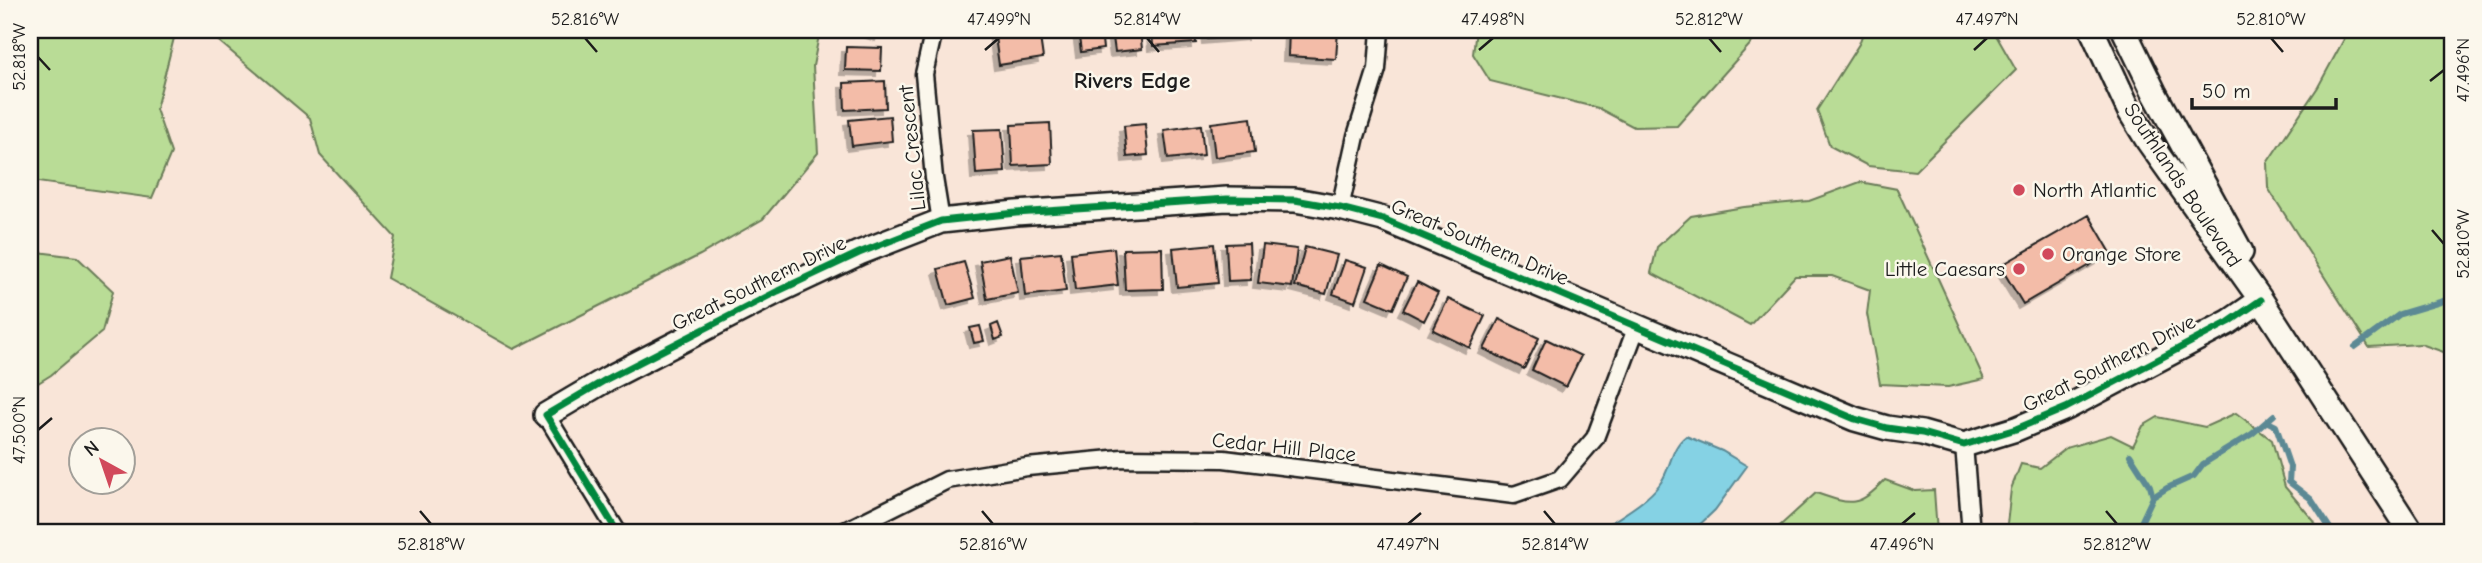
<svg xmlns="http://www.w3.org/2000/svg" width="2482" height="563" font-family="'Comic Neue',sans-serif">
  <defs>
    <filter id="shadow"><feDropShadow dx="-5" dy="5" stdDeviation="0" flood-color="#0004"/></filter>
  </defs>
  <rect width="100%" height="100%" fill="#f9e5d8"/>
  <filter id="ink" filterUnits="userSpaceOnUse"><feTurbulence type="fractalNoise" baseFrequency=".0143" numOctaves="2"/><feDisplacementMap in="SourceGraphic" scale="14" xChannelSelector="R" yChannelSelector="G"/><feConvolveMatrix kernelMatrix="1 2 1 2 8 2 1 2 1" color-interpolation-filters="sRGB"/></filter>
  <g filter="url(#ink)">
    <path fill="#b9dc96" stroke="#6a7c59" stroke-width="2" d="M30,30H176L156,109L171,153L152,198L30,181Z
      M213,30H820L813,66L818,153L763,219L700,255L514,349L387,278L395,237L320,155L310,118L215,38Z
      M1476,30H1763L1677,126L1634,127L1598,108L1490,81L1473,54Z
      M1864,30H1993L2016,70L1915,171L1868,166L1830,146L1817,110L1859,44Z
      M2349,30H2452V355L2421,344L2369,347L2268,188L2267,163L2318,87Z
      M1860,182L1897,189L1984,379L1948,387L1880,384L1867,314L1870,290L1832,276H1795L1750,325L1651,273L1657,247L1691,216L1744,207L1809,201Z
      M30,251L77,257L113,291L102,332L51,375L30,388Z
      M2236,413L2272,440L2285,487L2314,521L2319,533H2006L2011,489L2021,464L2040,468L2066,448L2111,435L2133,446L2143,426L2158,417L2205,427Z
      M1885,480L1915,491L1934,490L1937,533H1772L1816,493C1851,505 1858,508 1885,480Z
      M1194,525L1242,533H1140Z"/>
    <path fill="#85d2e4" stroke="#5b8994" stroke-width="2" d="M1686,436L1722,451L1747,466L1715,510L1691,533H1603L1605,527C1623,514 1645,503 1659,485C1671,470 1670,448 1686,436Z"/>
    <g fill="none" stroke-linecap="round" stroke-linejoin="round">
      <path stroke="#5b8994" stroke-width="6" d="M2355,347L2400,314L2447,300L2452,295
        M2268,422L2276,426L2290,467L2289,482L2311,499L2333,533
        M2130,455L2150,486L2153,497
        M2136,533L2153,497L2167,488L2194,476L2203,464L2252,434L2274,415"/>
    </g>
    <path fill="#f3bca8" stroke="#1c1c1c" stroke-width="2" filter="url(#shadow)" d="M862,30H882L880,36Z
      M994,30H1039L1043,58L999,65Z
      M1078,30H1101L1103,49L1081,52Z
      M1112,30H1140L1142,49L1115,52Z
      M1152,30H1195L1196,43L1153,46Z
      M1206,30H1252V35L1207,39Z
      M1289,30H1338L1336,59L1288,56Z
      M846,47L882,48L881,71L845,70Z
      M885,81L886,108L845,110L844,83Z
      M890,116L892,141L852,146L849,120Z
      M1251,118L1255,152L1215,157L1211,123Z
      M1050,123L1052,164L1013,166L1011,125Z
      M1145,124L1148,155L1127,157L1124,126Z
      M1201,125L1204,155L1168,159L1164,130Z
      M1002,129L1005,172L976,174L973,130Z
      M2089,215L2111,253L2023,304L2000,266Z
      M1249,243L1251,280L1228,281L1226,244Z
      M1214,244L1218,283L1177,287L1173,248Z
      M1263,245L1297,249L1292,287L1258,283Z
      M1305,247L1337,255L1326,294L1295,286Z
      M1114,248L1118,285L1075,290L1071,253Z
      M1162,248L1163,289L1125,290L1123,249Z
      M1061,252L1066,291L1025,296L1021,256Z
      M1010,255L1018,293L987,299L980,261Z
      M1345,260L1367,267L1355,302L1333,294Z
      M964,262L975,298L948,305L938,269Z
      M1381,265L1407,277L1393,309L1367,298Z
      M1417,282L1438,293L1424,321L1403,310Z
      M1448,299L1485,316L1470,348L1433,330Z
      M1499,319L1539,338L1524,369L1484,349Z
      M998,323L1003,337L995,340L991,326Z
      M980,326L984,341L974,343L970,328Z
      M1546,339L1581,356L1566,387L1532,370Z"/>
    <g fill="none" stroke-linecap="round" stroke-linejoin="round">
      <g stroke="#1c1c1c" stroke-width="21">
        <path id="street" d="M934,30L924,74L934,178L941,221
          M1340,208L1356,136L1377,69L1380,30
          M546,415L618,533
          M1964,445L1971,533
          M841,533L947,480L1027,467L1122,458L1224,459L1514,495L1560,479L1595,438L1637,326"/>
      </g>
      <g stroke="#1c1c1c" stroke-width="28">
        <path id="secondary" d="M2092,30L2129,110L2148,141L2261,300L2412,533
          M2124,30L2155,94L2241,252
          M546,415L607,379L778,291L859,253L941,221L1016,213L1227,199L1295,200L1340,208L1383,219L1855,419L1887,428L1922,433L1964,445L2016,429L2066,408L2229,322L2261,300"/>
      </g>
      <use href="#street" stroke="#fbf7ec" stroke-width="16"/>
      <use href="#secondary" stroke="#fbf7ec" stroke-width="23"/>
      <g stroke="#fbf7ec" stroke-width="11">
        <path id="cycleway" d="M618,533L546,415L607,379L778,291L859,253L941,221L1016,213L1227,199L1295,200L1340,208L1383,219L1855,419L1887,428L1922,433L1964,445L2016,429L2066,408L2229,322L2261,300"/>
      </g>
      <use href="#cycleway" stroke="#00873e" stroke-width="7"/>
    </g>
  </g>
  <path fill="none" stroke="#1c1c1c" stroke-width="2.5" d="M585,38L597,52M1147,38L1159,52M1709,38L1721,52M2271,38L2283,52M985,50L999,38M1479,50L1493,38M1974,50L1987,38M38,57L50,70M2430,81L2444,70M2432,230L2444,244M38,430L52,418M420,511L431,524M982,511L993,524M1544,511L1555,524M2106,511L2117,524M1408,524L1421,513M1902,524L1915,513"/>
  <g fill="#d1495b" stroke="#fbf7ec" stroke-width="2.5">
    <circle cx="2019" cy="190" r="7"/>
    <circle cx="2048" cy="254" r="7"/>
    <circle cx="2019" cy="269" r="7"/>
  </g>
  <g text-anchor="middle" stroke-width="5" stroke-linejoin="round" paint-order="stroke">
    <g font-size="21" fill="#1c1c1c" stroke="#fbf7ec">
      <text transform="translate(912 148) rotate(-96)" y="7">Lilac Crescent</text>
      <text transform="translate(2183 185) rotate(56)" y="7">Southlands Boulevard</text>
      <text transform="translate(1480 242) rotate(23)" y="7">Great Southern Drive</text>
      <text transform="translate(759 283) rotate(-26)" y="7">Great Southern Drive</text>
      <text transform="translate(2109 363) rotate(-27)" y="7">Great Southern Drive</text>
      <text transform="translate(1284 447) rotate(6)" y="7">Cedar Hill Place</text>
    </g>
    <g font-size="21" fill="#1c1c1c" stroke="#fbf7ec" text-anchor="start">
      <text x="2033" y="197">North Atlantic</text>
      <text x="2062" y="261">Orange Store</text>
      <text x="2005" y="276" text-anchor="end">Little Caesars</text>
    </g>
    <g font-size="23" font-weight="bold" fill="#1c1c1c" stroke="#fbf7ec">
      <text x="1132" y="88">Rivers Edge</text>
    </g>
  </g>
  <rect width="2482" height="563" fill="none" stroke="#fbf7ec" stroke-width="77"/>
  <g transform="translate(102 461) rotate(320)"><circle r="33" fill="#fbf7ec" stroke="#a29f99" stroke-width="2"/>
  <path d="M0-5L12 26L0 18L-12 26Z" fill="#d1495b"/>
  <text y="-10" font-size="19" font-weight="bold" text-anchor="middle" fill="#1c1c1c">N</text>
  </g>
  <path d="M2192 98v10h144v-10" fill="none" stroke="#1c1c1c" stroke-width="3.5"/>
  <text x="2202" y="98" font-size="21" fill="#1c1c1c" stroke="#fbf7ec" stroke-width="5" paint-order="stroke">50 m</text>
  <rect x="38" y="38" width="2406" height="486" fill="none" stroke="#1c1c1c" stroke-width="2.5"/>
  <g font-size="18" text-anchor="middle" fill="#1c1c1c">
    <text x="585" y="25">52.816°W</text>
    <text x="999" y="25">47.499°N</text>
    <text x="1147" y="25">52.814°W</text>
    <text x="1493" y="25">47.498°N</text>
    <text x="1709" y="25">52.812°W</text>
    <text x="1987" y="25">47.497°N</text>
    <text x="2271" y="25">52.810°W</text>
    <text transform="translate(19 57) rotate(-90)" y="6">52.818°W</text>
    <text transform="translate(2463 70) rotate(-90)" y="6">47.496°N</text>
    <text transform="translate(2463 244) rotate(-90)" y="6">52.810°W</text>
    <text transform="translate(19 430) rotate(-90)" y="6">47.500°N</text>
    <text x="431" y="550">52.818°W</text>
    <text x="993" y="550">52.816°W</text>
    <text x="1408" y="550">47.497°N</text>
    <text x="1555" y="550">52.814°W</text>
    <text x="1902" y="550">47.496°N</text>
    <text x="2117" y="550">52.812°W</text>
  </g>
</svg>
